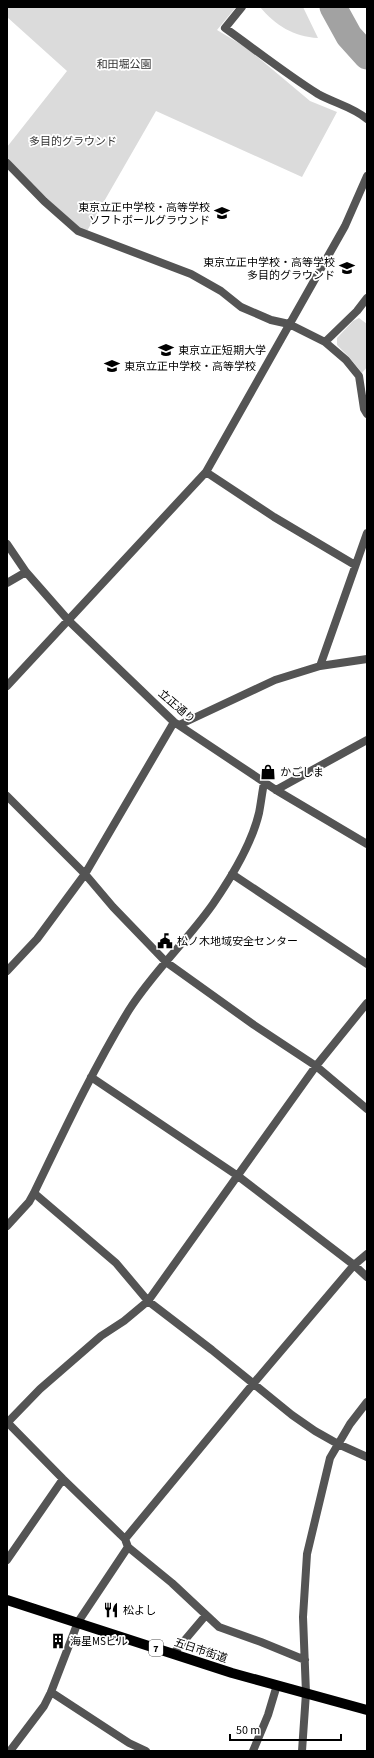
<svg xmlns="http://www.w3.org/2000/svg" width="374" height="1758" font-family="'Source Sans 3','Noto Sans JP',sans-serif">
  <rect width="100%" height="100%" fill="#fff"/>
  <path fill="#dbdbdb" d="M7,7H236L217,30L247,48L310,101L337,112L302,177L156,111L87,231L82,230L39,191L7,158V147L67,71L7,17Z
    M260,7H303L318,38C294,37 275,25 260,7Z
    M359,318L367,324V367L362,373L349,357L337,345V338L353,321Z"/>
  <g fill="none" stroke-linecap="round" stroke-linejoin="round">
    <path stroke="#a2a2a2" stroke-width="27" d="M333,7L349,36L367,56"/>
    <path stroke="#545454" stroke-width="8" d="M242,7L225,28C256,50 286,74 318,94C334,103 353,107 367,119
      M7,163L44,201L78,231L191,274L221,291L241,307L271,320L289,324L325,342L346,360L359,376L364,409L367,414
      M325,342L357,311L367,298
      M206,472L274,517L355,565
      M7,544L26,572L69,621L174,722L276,790L367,844
      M7,583L26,572
      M320,666L367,533
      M7,686L206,472L345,226L367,176
      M179,725L275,680L320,666L367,659
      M276,790L367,740
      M7,796L85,874L113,907L166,962L254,1025L316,1066L367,1109
      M232,874L367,964
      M7,971L37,939L85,874L174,722
      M91,1077L238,1176L354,1265L367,1277
      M34,1193L116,1263L148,1301L212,1350L292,1415L315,1431L338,1444L367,1457
      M7,1226L29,1202L34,1193C64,1131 93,1069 129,1010C153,972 187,941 213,904C231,878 252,843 259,813C261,803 262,793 264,783
      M7,1422L63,1479L125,1539
      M7,1423L40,1389L101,1336L124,1321L148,1301L316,1066L367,1003
      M128,1547L172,1583L219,1627L261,1642L305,1660
      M7,1560L63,1479
      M173,1654L206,1615
      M51,1692L129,1743L146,1751
      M10,1751L44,1706L51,1692L78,1622L128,1547L125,1539L253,1384L354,1265L367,1254
      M253,1751L268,1715L277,1685
      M302,1751L306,1693L303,1617L307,1554L330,1458L350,1424L367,1402"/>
    <path stroke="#000" stroke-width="10" d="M7,1600L232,1673L367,1710"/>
  </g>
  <defs>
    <g id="school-bare" transform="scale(1.2)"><path d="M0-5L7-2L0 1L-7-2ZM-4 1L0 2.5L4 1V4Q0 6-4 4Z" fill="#000" stroke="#fff" stroke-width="2.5" paint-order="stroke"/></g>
    <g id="university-bare" transform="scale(1.2)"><path d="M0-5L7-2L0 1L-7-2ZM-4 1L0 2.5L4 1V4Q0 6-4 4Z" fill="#000" stroke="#fff" stroke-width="2.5" paint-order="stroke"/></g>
    <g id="shop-bare" transform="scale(1.2)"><path d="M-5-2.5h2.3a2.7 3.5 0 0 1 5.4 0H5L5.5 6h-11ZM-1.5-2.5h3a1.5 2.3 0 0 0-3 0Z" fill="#000" stroke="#fff" stroke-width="2.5" paint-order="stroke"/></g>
    <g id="civic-bare" transform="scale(1.2)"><path d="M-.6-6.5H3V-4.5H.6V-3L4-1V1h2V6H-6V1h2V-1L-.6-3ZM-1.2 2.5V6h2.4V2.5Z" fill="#000" stroke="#fff" stroke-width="2.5" paint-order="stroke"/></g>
    <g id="restaurant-bare" transform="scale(1.2)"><path d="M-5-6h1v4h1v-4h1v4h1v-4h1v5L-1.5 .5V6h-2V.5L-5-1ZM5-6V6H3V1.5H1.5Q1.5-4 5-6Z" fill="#000" stroke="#fff" stroke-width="2.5" paint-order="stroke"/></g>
    <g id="building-bare" transform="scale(1.2)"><path d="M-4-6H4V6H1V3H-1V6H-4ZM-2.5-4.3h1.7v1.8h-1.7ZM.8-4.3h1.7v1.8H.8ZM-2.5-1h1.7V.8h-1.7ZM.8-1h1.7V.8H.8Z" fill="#000" stroke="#fff" stroke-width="2.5" paint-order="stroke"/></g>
  </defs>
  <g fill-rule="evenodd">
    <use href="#school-bare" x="222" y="213"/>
    <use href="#school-bare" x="347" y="268"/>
    <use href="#university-bare" x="166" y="350"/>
    <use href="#school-bare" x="112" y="366"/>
    <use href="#shop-bare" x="268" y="772"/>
    <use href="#civic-bare" x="165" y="941"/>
    <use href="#restaurant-bare" x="111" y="1610"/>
    <use href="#building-bare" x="58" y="1641"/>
  </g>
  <g text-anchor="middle" stroke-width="3.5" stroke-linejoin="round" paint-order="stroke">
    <rect fill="#fff" stroke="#4c4c4c" stroke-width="1" x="149" y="1640" width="14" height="16" rx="3"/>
    <g font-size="10" font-weight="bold" fill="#000">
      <text x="156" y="1652">7</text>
    </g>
    <g font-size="11" fill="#323232" stroke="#fff">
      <text x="124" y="68">和田堀公園</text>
      <text x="73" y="145">多目的グラウンド</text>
    </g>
    <g font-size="11" fill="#000" stroke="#fff" text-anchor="start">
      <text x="210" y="211" text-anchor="end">東京立正中学校・高等学校<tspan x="210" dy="13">ソフトボールグラウンド</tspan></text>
      <text x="335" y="266" text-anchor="end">東京立正中学校・高等学校<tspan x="335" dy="13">多目的グラウンド</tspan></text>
      <text x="178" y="354">東京立正短期大学</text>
      <text x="124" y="370">東京立正中学校・高等学校</text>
      <text x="280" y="776">かごしま</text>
      <text x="177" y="945">松ノ木地域安全センター</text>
      <text x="123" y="1614">松よし</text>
      <text x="70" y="1645">海星MSビル</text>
    </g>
    <g font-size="11" fill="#000" stroke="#fff">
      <text transform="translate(177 706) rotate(41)" y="4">立正通り</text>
      <text transform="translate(201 1650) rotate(18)" y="4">五日市街道</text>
    </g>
  </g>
  <rect width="374" height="1758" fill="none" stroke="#000000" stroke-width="16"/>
  <path d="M230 1734v6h111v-6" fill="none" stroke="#000000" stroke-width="2"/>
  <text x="236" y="1734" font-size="12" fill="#000000" stroke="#ffffff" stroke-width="3" paint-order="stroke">50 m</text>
</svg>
